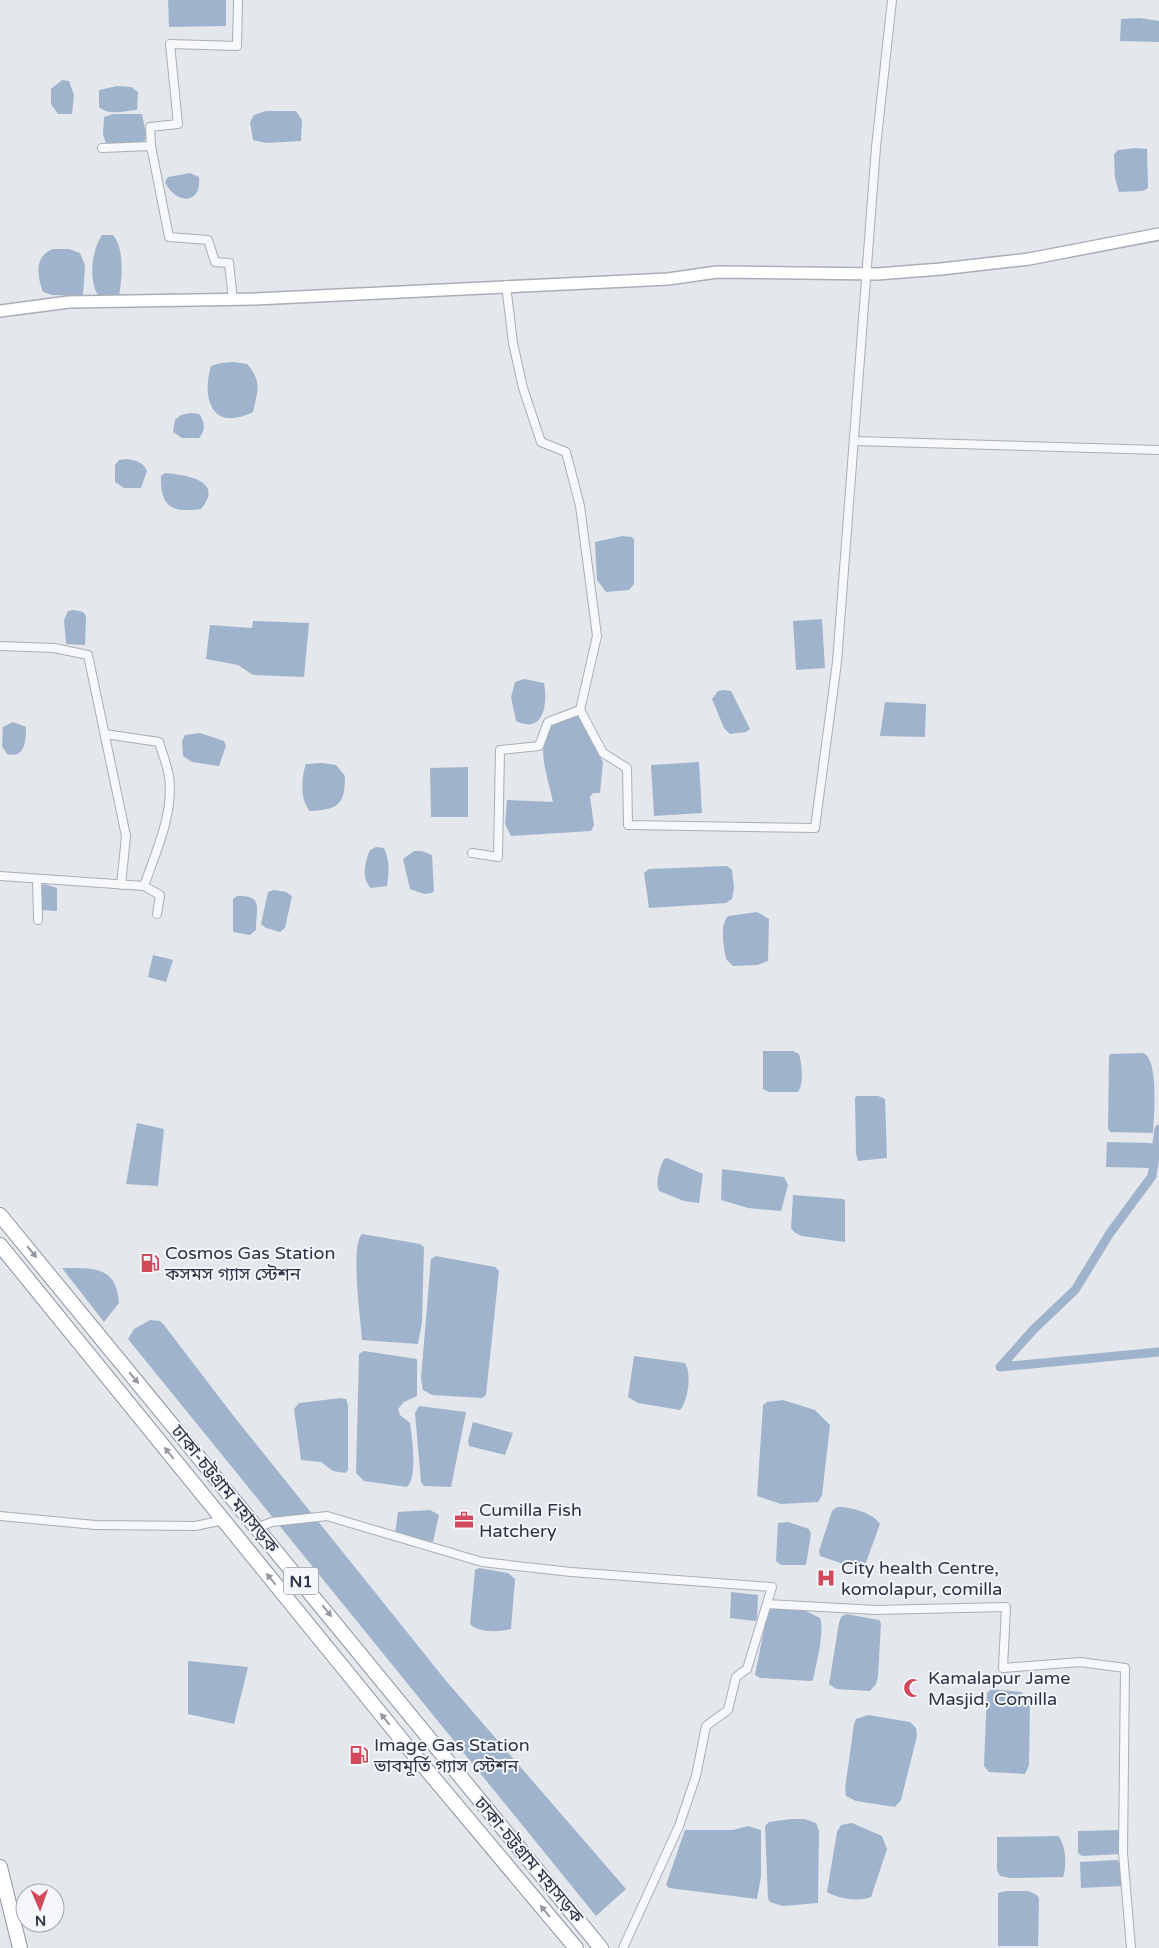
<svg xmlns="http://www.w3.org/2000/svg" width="1159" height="1948" font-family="'Varela Round','Noto Sans Bengali',sans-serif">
  <rect width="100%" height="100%" fill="#e4e7ec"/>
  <path fill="#9fb4cc" d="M168,0H226V26L169,27Z
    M1140,18L1159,21V42L1120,41L1121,19Z
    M62,80L69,81L74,95L72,114H58L51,104V89Z
    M117,86L131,87L138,92L137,110C125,111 109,116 99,107V90Z
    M266,111H296L302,120L301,141L266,143L253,140L250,122L254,115Z
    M113,114H142L146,135L144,144L106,143L103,135L104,117Z
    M1136,148L1147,149L1148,188L1143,191L1119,192L1115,178L1114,154L1118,150Z
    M190,173L199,177C202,206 175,204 165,182L168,177Z
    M102,235H113C125,250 122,278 119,296L98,295C88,279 92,250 102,235Z
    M53,249H69L80,253L85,265L83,296L52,295L43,292C37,276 34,256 53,249Z
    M234,362L247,364C262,381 258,391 253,412C213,432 201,400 211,366L221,363Z
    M190,413L199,414C205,422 206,430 199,438H182L173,432L175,420L181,415Z
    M127,459C137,461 143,462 147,471L141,488H124L115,482V465L119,460Z
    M165,473C186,475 225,480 201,509C173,513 160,508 161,476Z
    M622,536L632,537L634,540V584L629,590L606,592L597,580L595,542Z
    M74,610L83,612L86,616L85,645L66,644L64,620L68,611Z
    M822,619L825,668L796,670L793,621Z
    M253,621L309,623L304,677L253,675L238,665L206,659L210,625L252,628Z
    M524,679L544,683C548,703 544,735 516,721L511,697L515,682Z
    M724,690L731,691L750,729L746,732L730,734L724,728L712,699L718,691Z
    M885,702L926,704L925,737L880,736Z
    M579,716L603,762L600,793H593L590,797L594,825L591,831L511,836L505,824L507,800L553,802C549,780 533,743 553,725C558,720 571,719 579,716Z
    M13,722L26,727C26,741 25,759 7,754L2,746L3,727Z
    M200,733L224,741L226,746L219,766L192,762L183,756L182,741L185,735Z
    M699,762L702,813L654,816L651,765Z
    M322,763L336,765L345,776C345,804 339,810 310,811C300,801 301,777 306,764Z
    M468,767V817H431L430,768Z
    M376,847L384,848C390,860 389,873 387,886L371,888C361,879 365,861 370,850Z
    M414,851H422L432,855L434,891L432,893L424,894L410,889L403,859Z
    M727,866L732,870L734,888L732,899L726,903L649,908L644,873L649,869Z
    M44,884L57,888V911L41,910L40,888Z
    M274,890L286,892L292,896L285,928L280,932L266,928L261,924L268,892Z
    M237,896C264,895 256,908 256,930L250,935L233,932V899Z
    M757,912L769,919L768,961L757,965L733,966L726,959C724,946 719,926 728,916Z
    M153,955L173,960L166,982L148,977Z
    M763,1051H793L799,1054C802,1064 804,1084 798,1092H769L763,1089Z
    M1143,1053C1159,1059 1154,1114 1153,1133L1110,1132L1108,1128L1109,1056L1111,1054Z
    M857,1096H878L885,1099L887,1158L858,1161L856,1153L855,1098Z
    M137,1123L164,1129L158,1186L126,1184Z
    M1107,1142L1151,1143L1153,1145L1152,1168L1106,1167Z
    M667,1158L703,1174L699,1203L684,1201L659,1191C655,1181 660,1168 664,1159Z
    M722,1169L784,1177L788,1185L781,1211L748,1208L721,1200Z
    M793,1195L843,1199L845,1201V1242L802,1236L794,1232L791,1228Z
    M362,1234L420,1244L424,1247L422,1322L418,1344L362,1340C361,1322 350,1245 362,1234Z
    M436,1256L495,1267L499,1271L486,1395L482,1398L432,1395L423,1390L421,1379L431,1259Z
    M62,1268C91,1268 117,1265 119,1303L104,1322Z
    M150,1320L160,1321L164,1325L232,1414L447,1682L626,1889L596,1916L128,1339L134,1329Z
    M364,1351L417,1359V1396L404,1402L398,1409L400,1415L410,1423C412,1438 418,1476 407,1487L364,1481L356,1473L359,1354Z
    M634,1356L685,1363C692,1375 688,1400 680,1410L638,1403L628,1397Z
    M341,1398L346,1399L348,1405V1470L345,1473L333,1471L321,1462L301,1460L294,1409L299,1403Z
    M783,1400L815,1410L830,1425L822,1495L818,1502L781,1504L757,1496L763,1405L767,1402Z
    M419,1406L466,1412L451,1487L424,1486L421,1482L415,1413Z
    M473,1422L513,1433L505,1455L469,1446L468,1441Z
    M837,1507C849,1506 874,1513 880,1524L864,1568L861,1570L820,1556L819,1551L832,1511Z
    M430,1510L439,1515L433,1542L395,1534L398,1512Z
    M788,1522L809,1529L811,1534L806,1565H781L776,1561L778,1523Z
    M479,1568L508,1573L515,1579L511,1629C501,1632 477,1633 470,1624L475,1570Z
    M731,1592L758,1595L757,1619L755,1621L730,1618Z
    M776,1608L804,1610L820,1618C825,1632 816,1664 813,1680L810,1681L760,1678L755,1675L767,1615L770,1610Z
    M846,1614L879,1620L881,1623L878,1676L876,1684L870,1691L836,1689L829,1684L839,1623L841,1617Z
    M188,1661L248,1667L234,1724L188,1714Z
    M992,1689L1021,1692L1030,1700L1029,1765L1025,1774L989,1772L984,1766L987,1693Z
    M868,1715L910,1722L916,1728L917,1736L901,1800L895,1807L856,1801L846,1796L845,1789L854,1724L856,1719Z
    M791,1819H805L816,1823L819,1831L818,1903L783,1906L770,1902L768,1899L765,1826L769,1822Z
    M852,1823L882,1836L887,1849L871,1897C859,1902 839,1899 827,1892L837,1832L841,1825Z
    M748,1826L761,1830V1876L757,1899L669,1888L666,1885L685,1830H733Z
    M1119,1830L1120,1854L1082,1856L1078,1853V1831Z
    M1058,1836C1066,1844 1067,1867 1063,1877L1010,1878L1000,1876L997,1870V1837Z
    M1117,1860L1121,1865L1122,1886L1081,1888L1080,1862Z
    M1006,1891H1028L1037,1895L1039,1899L1038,1946H998V1893Z"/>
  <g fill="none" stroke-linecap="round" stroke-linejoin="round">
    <path stroke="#9fb4cc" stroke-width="9" d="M1159,1129L1152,1176L1110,1233L1075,1290L1034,1329L1000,1367L1159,1352"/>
    <g stroke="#a9aeb7" stroke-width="10">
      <path id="street" d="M102,148L151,146
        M506,285L513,343L523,388L541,442L566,452L580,506L597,636L580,710L603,753L627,768L628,825L815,828L837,662L876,147L892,0
        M233,300L229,263L215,262L208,240L169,237L151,146L150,127L178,124L170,44L237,46L238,0
        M854,441L1159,450
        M0,646L54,648L88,655L126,836L121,885
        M105,734L159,742C162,753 167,764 169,776C174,814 156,851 144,886
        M472,853L498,857L500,750L539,746L548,722L580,710
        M0,876L144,886L160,895L157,914
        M37,879L38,920
        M0,1516L95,1525L195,1526L224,1520
        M256,1528L272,1522L327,1516L482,1562L571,1572L772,1587L747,1669L736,1677L728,1710L706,1726L696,1776L679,1826L623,1948
        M767,1604L876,1610L1006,1607L1003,1668L1080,1662L1125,1668L1123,1853L1131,1948"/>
    </g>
    <g stroke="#a9aeb7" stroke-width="14">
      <path id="secondary" d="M0,311L69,302L255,299L668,279L717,272L877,274L941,269L1029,259L1159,234"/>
    </g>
    <g stroke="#8b94a3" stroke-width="16">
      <path id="highway" d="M0,1215L601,1948
        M0,1245L406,1745L576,1948
        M0,1867L20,1948"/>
    </g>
    <use href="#street" stroke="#f7f8fa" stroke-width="8"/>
    <use href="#secondary" stroke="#fff" stroke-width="11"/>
    <use href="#highway" stroke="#fff" stroke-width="14"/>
  </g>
  <defs><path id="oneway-solid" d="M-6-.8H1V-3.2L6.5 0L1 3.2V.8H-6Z" transform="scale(1.25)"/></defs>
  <g fill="#959aa2">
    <use href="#oneway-solid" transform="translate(32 1252) rotate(50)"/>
    <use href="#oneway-solid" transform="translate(134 1378) rotate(50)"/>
    <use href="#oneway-solid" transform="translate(169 1453) rotate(-129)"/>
    <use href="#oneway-solid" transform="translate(271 1579) rotate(-129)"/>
    <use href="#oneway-solid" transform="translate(327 1611) rotate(51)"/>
    <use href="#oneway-solid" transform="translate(385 1719) rotate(-129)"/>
    <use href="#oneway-solid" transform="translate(545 1911) rotate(-130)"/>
  </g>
  <defs>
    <g id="fuel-bare" transform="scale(1.5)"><path d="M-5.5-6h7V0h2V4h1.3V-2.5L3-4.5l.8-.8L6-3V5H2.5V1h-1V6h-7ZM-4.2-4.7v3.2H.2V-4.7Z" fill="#d1495b" stroke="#f4f6f9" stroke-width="2.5" paint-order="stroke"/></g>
    <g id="office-bare" transform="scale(1.5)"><path d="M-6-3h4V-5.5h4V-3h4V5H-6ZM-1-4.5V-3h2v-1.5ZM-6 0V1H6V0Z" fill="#d1495b" stroke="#f4f6f9" stroke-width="2.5" paint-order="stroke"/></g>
    <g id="hospital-bare" transform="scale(1.5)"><path d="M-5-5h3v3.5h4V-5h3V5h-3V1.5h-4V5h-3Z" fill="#d1495b" stroke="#f4f6f9" stroke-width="2.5" paint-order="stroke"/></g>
    <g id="mosque-bare" transform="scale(1.5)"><path d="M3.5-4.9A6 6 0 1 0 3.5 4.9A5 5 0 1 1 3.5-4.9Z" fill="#d1495b" stroke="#f4f6f9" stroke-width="2.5" paint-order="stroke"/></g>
  </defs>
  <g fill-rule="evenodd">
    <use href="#fuel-bare" x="150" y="1263"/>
    <use href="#office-bare" x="464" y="1520"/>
    <use href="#hospital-bare" x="826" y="1578"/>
    <use href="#mosque-bare" x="913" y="1688"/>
    <use href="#fuel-bare" x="359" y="1755"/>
  </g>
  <g text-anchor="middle" stroke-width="4" stroke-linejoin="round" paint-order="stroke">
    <rect fill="#f4f6f9" stroke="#676e7b" stroke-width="1" x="283.5" y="1567.5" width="35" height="27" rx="4"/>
    <g font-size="16" font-weight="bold" fill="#2b3445">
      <text x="301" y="1587">N1</text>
    </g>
    <g font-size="18" fill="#2b3445" stroke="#f4f6f9" text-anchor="start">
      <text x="165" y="1259">Cosmos Gas Station<tspan x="165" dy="21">কসমস গ্যাস স্টেশন</tspan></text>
      <text x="479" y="1516">Cumilla Fish<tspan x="479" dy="21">Hatchery</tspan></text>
      <text x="841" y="1574">City health Centre,<tspan x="841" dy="21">komolapur, comilla</tspan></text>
      <text x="928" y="1684">Kamalapur Jame<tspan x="928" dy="21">Masjid, Comilla</tspan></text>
      <text x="374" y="1751">Image Gas Station<tspan x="374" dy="21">ভাবমূর্তি গ্যাস স্টেশন</tspan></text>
    </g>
    <g font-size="18" fill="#2b3445" stroke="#f4f6f9">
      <text transform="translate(225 1489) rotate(51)" y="6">ঢাকা-চট্টগ্রাম মহাসড়ক</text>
      <text transform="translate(529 1860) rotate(50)" y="6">ঢাকা-চট্টগ্রাম মহাসড়ক</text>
    </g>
  </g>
  <g transform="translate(40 1908) rotate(178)"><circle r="24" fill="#f4f6f9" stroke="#a4a8b1"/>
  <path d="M0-4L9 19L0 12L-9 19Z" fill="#d1495b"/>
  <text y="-8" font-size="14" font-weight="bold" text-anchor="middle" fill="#2b3445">N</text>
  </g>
</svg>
